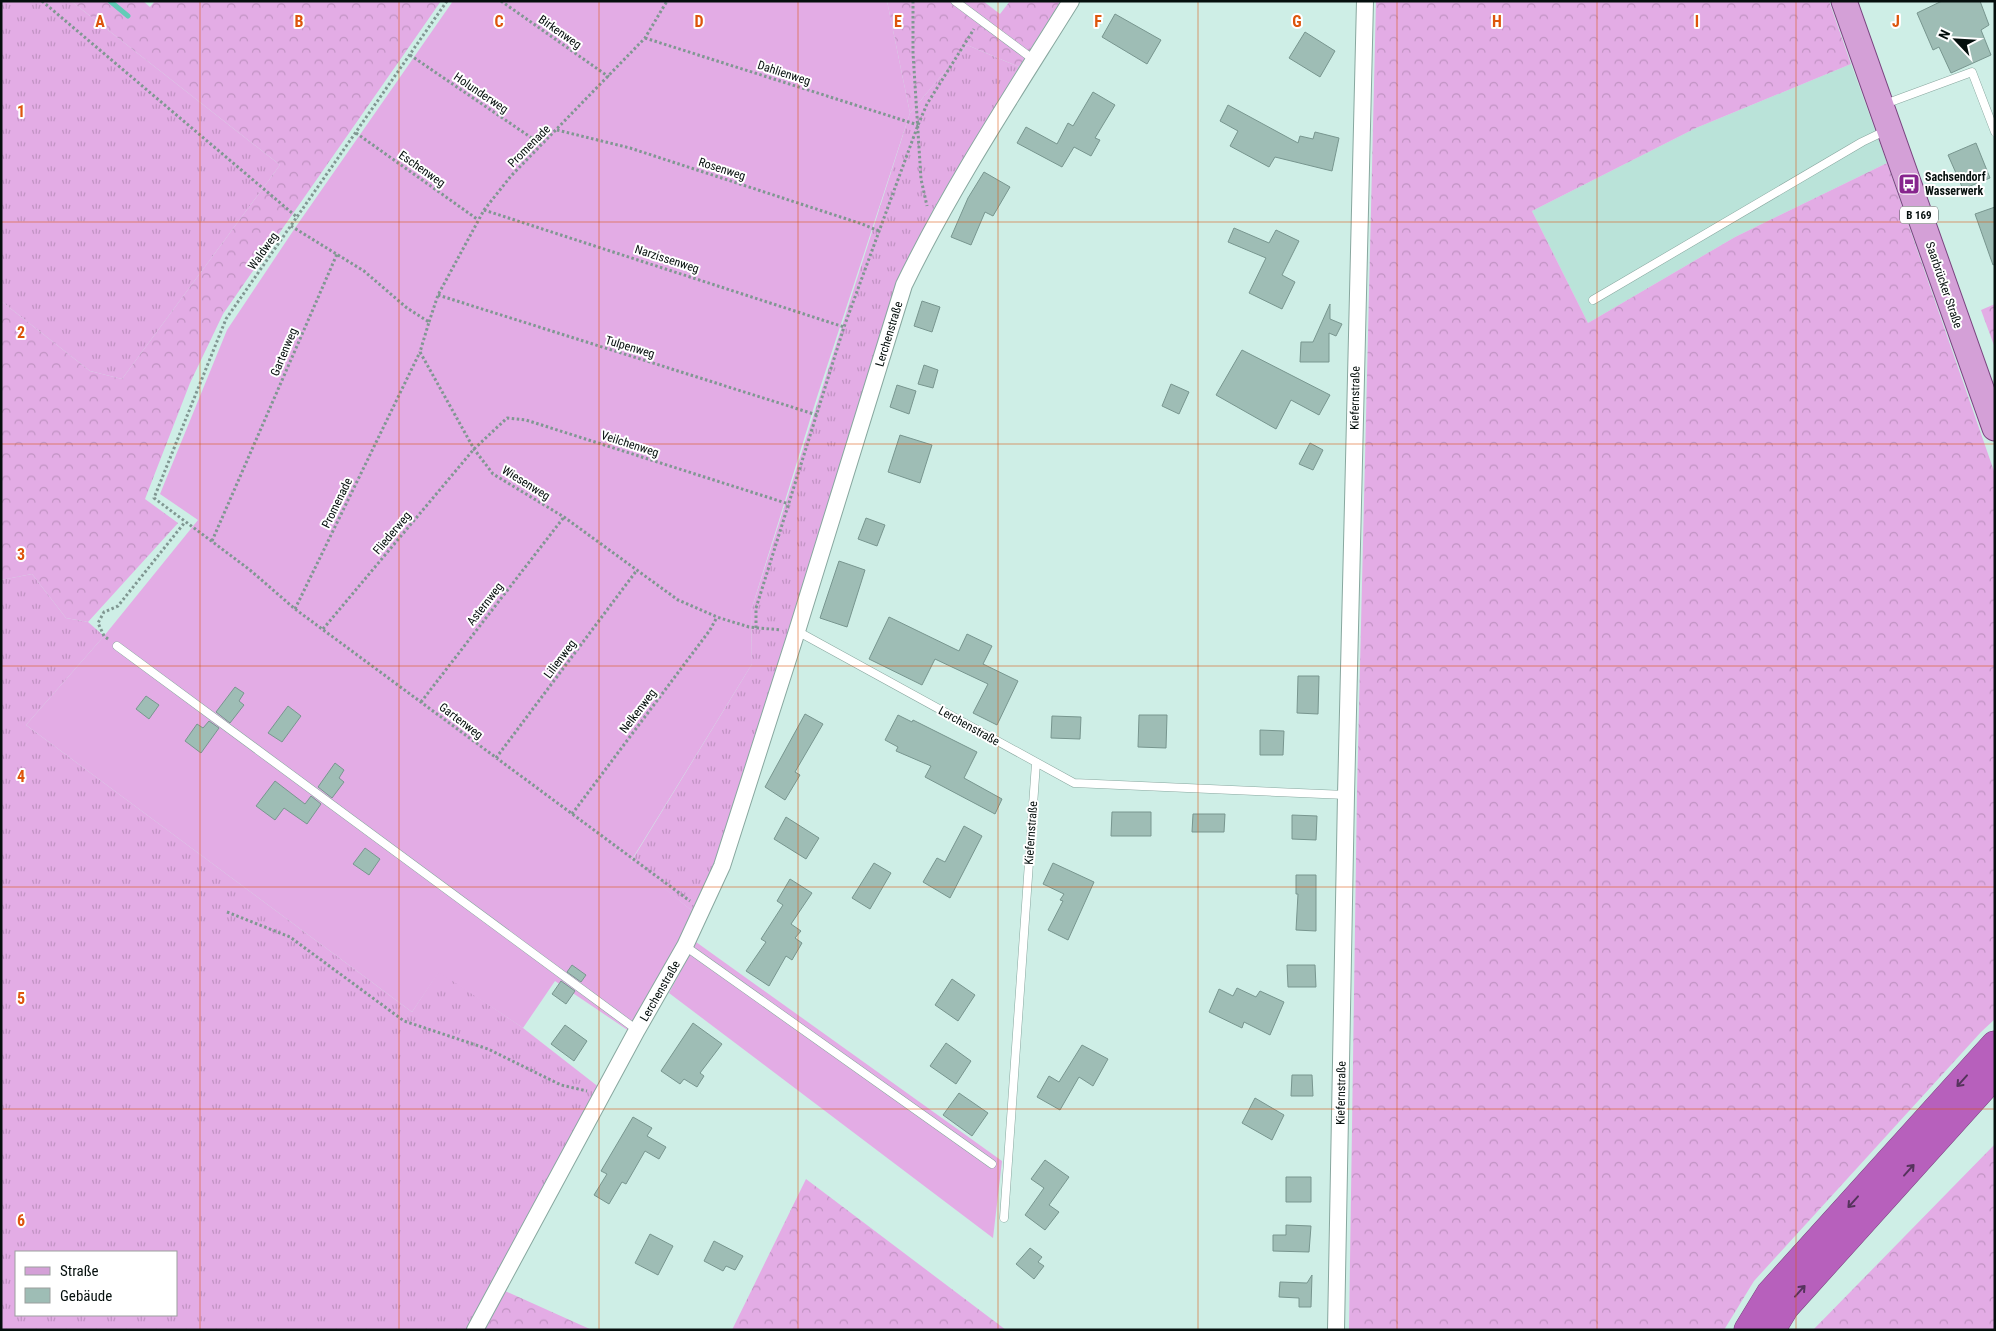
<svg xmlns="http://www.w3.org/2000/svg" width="1996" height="1331" font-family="'Roboto Condensed',sans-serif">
  <defs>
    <pattern id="grass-tufts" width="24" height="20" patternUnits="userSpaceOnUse" patternTransform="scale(1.25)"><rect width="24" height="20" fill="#e3ace5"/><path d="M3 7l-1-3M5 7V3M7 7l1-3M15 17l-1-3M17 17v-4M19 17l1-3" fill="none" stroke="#c193c3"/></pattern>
    <pattern id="forest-crowns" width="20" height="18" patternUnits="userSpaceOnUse" patternTransform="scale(1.25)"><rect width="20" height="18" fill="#e3ace5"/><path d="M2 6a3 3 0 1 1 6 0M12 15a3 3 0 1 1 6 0" fill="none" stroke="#c193c3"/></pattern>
  </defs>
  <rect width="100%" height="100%" fill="#ceeee6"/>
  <path fill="#bae3d9" d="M1851,64L1887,163L1735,237L1588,323L1532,211L1696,128Z"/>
  <path fill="url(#grass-tufts)" fill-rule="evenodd" d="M1,1H71L280,165L122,379L90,371L1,301Z
    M967,45L1019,67L934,208L899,281L717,860L696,914L631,862L752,664L751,611L910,113Z
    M32,574L66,618L88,622L104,636L26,725L412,1012L439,971L523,1028L600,1088L468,1330H1V580ZM16,1252H176V1315H16Z"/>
  <path fill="url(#forest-crowns)" d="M71,1H143L150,7L155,1H441L223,314L190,383L145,499L178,523L88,622L66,618L32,574L1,580V301L90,371L122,379L280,165Z
    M887,1H983L1000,14L1010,1H1061L1019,67L967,45L910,113Z
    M1376,1H1829L1851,64L1696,128L1532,211L1588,323L1735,237L1887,163L1995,474V1019L1981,1032L1754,1281L1724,1330H1349L1357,791Z
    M1995,304V348L1981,310Z
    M1995,1144V1330H1813Z
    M806,1179L1006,1330H732Z
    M505,1291L592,1330H483Z"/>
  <path fill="#e3ace5" d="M453,1H887L910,113L817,397L751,611L752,664L631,861L696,914L632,1033L555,981L523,1028L439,972L412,1012L26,725L104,636L198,520L160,494L227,330L295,228Z
    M696,942L1002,1161L993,1238L669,993Z"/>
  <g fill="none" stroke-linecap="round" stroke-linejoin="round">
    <path stroke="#62ccb7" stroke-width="5" d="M110,1L128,16"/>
  </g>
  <path fill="#9ebdb5" stroke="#78968f" d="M1942,1H1980L1989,25L1981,30L1991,55L1951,73L1939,47L1933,50L1917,13Z
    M1115,14L1161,40L1147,64L1102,37Z
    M1305,32L1335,51L1320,77L1289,58Z
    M1093,92L1115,105L1095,138L1100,140L1091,156L1074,147L1062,167L1017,143L1026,127L1057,144L1068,123L1073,126Z
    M1228,105L1298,143L1300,136L1313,139L1315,132L1339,138L1332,171L1275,157L1269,167L1230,146L1238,131L1220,121Z
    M1976,143L1990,178L1963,189L1948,155Z
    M984,172L1010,187L993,216L985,212L971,245L951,237L968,198Z
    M1995,207V264L1993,265L1975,214Z
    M1234,228L1269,243L1276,230L1299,241L1282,275L1295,282L1282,309L1249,293L1266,258L1228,242Z
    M922,301L940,307L932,332L914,326Z
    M1330,304V319L1342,324L1336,336L1329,333V362H1300L1301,342H1313Z
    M1242,350L1330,395L1319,415L1291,400L1276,429L1216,395Z
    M924,365L938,370L933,388L918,384Z
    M1171,384L1189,392L1179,414L1162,406Z
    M897,385L916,391L909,414L890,407Z
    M900,435L932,445L920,483L888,472Z
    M1310,443L1323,450L1313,470L1299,464Z
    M866,518L885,525L877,546L858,539Z
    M839,561L865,570L847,627L820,618Z
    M889,617L959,651L967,634L992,646L983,664L1018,681L997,725L973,713L988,684L935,659L922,685L869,659Z
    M1298,676H1319L1318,714L1297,713Z
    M235,687L244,693L239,701L244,705L230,723L216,712Z
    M146,696L159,705L149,719L136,709Z
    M288,706L301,716L282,742L268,733Z
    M805,714L823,724L795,772L800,775L785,800L765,787Z
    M898,715L912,722L913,720L977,752L964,778L1002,799L995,814L925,777L931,766L896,751L898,747L885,740Z
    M1139,715H1167L1166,748L1138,747Z
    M1052,716L1081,717L1080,739L1051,738Z
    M209,721L219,728L201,753L185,741L197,724L203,728Z
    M1260,730L1284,731L1283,755H1260Z
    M335,763L344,770L339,778L344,782L332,798L318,787Z
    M275,781L305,804L311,796L321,804L307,824L284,808L275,820L256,806Z
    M1112,812H1151V836H1111Z
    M1193,814H1225L1224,832H1192Z
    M1292,815L1317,816L1316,840L1292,839Z
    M786,817L819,838L806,859L774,839Z
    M964,826L982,836L950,898L923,882L937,858L945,862Z
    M365,848L380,859L369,875L353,864Z
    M874,863L891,873L870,909L852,898Z
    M1053,863L1094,882L1068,940L1048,930L1063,901L1060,900L1064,894L1043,884Z
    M1296,875H1316V931L1296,930L1298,894H1296Z
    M790,879L812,893L791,924L801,931L795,938L802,943L792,960L786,956L769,986L746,971L766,942L761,939L783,905L777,901Z
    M572,965L586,975L581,982L567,972Z
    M1287,965H1315L1316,987H1288Z
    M952,979L975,995L958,1021L935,1005Z
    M561,981L575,991L566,1004L552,994Z
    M1237,988L1256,997L1260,991L1284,1002L1270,1035L1244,1022L1242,1028L1209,1012L1219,989L1233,996Z
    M693,1023L722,1044L700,1073L704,1076L697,1087L684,1079L680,1084L661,1071Z
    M565,1025L587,1041L574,1061L551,1044Z
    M946,1043L971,1061L956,1084L930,1066Z
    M1082,1045L1108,1059L1093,1086L1079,1077L1060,1110L1037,1097L1049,1076L1059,1082Z
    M1292,1075H1312L1313,1096H1291Z
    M959,1093L988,1113L972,1136L943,1115Z
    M1255,1098L1284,1115L1272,1140L1242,1123Z
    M633,1117L652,1128L647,1136L666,1147L659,1159L645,1151L626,1184L622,1182L609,1204L594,1195L607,1174L601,1171Z
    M1045,1160L1069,1177L1049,1205L1059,1212L1045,1230L1025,1215L1044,1188L1031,1179Z
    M1286,1177H1311V1202H1286Z
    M1286,1225L1311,1226L1309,1252L1273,1251V1235H1286Z
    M650,1234L673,1246L658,1275L635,1263Z
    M714,1241L743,1256L735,1270L726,1266L723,1271L704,1261Z
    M1030,1248L1042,1257L1038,1262L1044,1266L1034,1279L1016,1264Z
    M1312,1275L1311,1307H1299V1298L1279,1297L1280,1282L1307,1283Z"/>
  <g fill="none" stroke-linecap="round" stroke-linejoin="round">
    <g stroke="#88a79f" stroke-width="9">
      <path id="lane" d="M955,1L1034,60
        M1885,104L1972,72L1995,132
        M1593,300L1862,142L1887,130
        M797,631L1074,783L1346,795
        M117,646L637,1030
        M685,946L992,1164
        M1004,1218L1036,763"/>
    </g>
    <g stroke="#88a79f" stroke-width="18">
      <path id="street" d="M475,1330L637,1030L685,946L722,866L797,631L904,285C952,186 1013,94 1071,1
        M1336,1330L1346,795L1365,1"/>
    </g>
    <g stroke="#79447f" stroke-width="27">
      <path id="primary" d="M1844,1L1995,428"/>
    </g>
    <g stroke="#79447f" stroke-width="29">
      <path id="highway" d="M1748,1330L1770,1294L1995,1045
        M1771,1330L1785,1307L1995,1074"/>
    </g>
    <path stroke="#809792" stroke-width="3" stroke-dasharray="2.5 2.5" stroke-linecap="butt" d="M42,1L298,218
      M447,1L226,319L154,498L250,570L295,609L690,901
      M501,1L609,77
      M913,1V53L921,179L927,206
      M645,38L918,125
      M410,55L542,145
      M557,130L630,148L862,224L879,231
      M356,133L477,219
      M484,210L844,327
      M291,226L364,271L407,308L429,322L420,352L474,449L493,474L564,517L678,600L717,617L749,627L781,630
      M438,295L817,415
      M429,322L438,295L484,210L511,176L645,38L667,1
      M212,541L337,254
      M295,609L420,352
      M756,628V608L844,327L918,125L927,104L974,29
      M323,629L474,449L507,418L526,420L789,504
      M108,639L104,636L98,623L104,612L118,606L185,522
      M421,702L564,517
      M496,758L637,570
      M572,814L710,630L717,617
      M227,912L290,937L404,1021L488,1049L561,1085L587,1091"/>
    <use href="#lane" stroke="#fff" stroke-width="8"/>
    <use href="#street" stroke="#fff" stroke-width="16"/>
    <use href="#primary" stroke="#d4a0d7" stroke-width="25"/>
    <use href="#highway" stroke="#b760bc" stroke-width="28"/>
  </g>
  <defs><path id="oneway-shaft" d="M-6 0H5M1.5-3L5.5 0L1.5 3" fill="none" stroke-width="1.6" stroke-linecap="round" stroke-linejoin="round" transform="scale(1.25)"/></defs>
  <g stroke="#55335c">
    <use href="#oneway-shaft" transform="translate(1962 1081) rotate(132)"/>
    <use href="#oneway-shaft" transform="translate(1909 1170) rotate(-48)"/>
    <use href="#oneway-shaft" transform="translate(1853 1202) rotate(132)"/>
    <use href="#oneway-shaft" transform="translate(1800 1291) rotate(-48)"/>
  </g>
  <path fill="none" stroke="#dd550c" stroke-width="1" stroke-opacity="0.55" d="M200,1V1330M399,1V1330M599,1V1330M798,1V1330M998,1V1330M1198,1V1330M1397,1V1330M1597,1V1330M1796,1V1330M1,222H1995M1,444H1995M1,666H1995M1,887H1995M1,1109H1995"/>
  <defs>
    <g id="bus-square" transform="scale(1.125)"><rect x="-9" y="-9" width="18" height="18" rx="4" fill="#87258e" stroke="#fff"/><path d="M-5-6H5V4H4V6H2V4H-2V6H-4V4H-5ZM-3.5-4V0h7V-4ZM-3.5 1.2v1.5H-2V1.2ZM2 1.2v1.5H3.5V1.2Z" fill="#fff"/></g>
  </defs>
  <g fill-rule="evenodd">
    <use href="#bus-square" x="1909" y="184"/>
  </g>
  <g text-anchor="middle" stroke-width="4" stroke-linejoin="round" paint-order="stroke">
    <rect fill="#fff" stroke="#505756" stroke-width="1" x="1900" y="206.5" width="38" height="17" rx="4"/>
    <g font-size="11" font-weight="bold" fill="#050f0d">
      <text x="1919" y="219">B 169</text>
    </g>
    <g font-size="12" fill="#050f0d" stroke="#fff">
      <text transform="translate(560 32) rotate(35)" y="4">Birkenweg</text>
      <text transform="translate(784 73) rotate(18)" y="4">Dahlienweg</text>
      <text transform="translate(481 93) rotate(34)" y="4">Holunderweg</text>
      <text transform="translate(529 146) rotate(-45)" y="4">Promenade</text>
      <text transform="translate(422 169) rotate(35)" y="4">Eschenweg</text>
      <text transform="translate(722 169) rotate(18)" y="4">Rosenweg</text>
      <text transform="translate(263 251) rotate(-55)" y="4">Waldweg</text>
      <text transform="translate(667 259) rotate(18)" y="4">Narzissenweg</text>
      <text transform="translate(1944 285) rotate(71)" y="4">Saarbrücker Straße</text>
      <text transform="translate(889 334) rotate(-73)" y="4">Lerchenstraße</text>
      <text transform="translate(630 347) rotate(17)" y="4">Tulpenweg</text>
      <text transform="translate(284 352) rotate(-67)" y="4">Gartenweg</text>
      <text transform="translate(1355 398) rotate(-89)" y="4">Kiefernstraße</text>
      <text transform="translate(630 444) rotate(18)" y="4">Veilchenweg</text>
      <text transform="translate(526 483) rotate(32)" y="4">Wiesenweg</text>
      <text transform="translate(337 503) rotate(-64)" y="4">Promenade</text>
      <text transform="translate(392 533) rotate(-50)" y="4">Fliederweg</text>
      <text transform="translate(485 604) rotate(-52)" y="4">Asternweg</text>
      <text transform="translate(560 659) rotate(-53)" y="4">Lilienweg</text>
      <text transform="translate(638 711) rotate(-53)" y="4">Nelkenweg</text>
      <text transform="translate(461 721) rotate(37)" y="4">Gartenweg</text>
      <text transform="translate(969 726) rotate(29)" y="4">Lerchenstraße</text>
      <text transform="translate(1031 833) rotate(-86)" y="4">Kiefernstraße</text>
      <text transform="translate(660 991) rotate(-60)" y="4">Lerchenstraße</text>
      <text transform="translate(1341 1093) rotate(-89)" y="4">Kiefernstraße</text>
    </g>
    <g font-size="12" font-weight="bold" fill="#050f0d" stroke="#fff" text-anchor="start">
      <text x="1925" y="181">Sachsendorf<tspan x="1925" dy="14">Wasserwerk</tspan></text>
    </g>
  </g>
  <g font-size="16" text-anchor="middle" font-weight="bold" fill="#dd550c" stroke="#fff" stroke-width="4" stroke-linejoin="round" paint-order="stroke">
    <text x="100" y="27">A</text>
    <text x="299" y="27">B</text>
    <text x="499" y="27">C</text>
    <text x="699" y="27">D</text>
    <text x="898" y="27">E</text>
    <text x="1098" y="27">F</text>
    <text x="1297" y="27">G</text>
    <text x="1497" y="27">H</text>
    <text x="1697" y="27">I</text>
    <text x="1896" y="27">J</text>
    <text x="21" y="117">1</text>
    <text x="21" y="338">2</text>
    <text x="21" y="560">3</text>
    <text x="21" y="782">4</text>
    <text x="21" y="1004">5</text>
    <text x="21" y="1226">6</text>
  </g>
  <rect width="1996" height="1331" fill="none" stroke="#050f0d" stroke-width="5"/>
  <rect x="15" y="1251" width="162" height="65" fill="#ffffff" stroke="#9b9f9e"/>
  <rect x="25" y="1267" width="25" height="8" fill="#d4a0d7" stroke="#9b9f9e"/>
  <text x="60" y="1276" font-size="15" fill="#050f0d">Straße</text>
  <rect x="25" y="1288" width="25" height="15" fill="#9ebdb5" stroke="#9b9f9e"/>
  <text x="60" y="1301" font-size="15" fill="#050f0d">Gebäude</text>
  <g transform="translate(1956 40) rotate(295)" stroke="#ffffff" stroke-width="4" paint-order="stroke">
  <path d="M0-4L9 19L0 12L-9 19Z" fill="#050f0d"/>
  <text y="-8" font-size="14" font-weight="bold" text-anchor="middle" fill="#050f0d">N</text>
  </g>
</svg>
